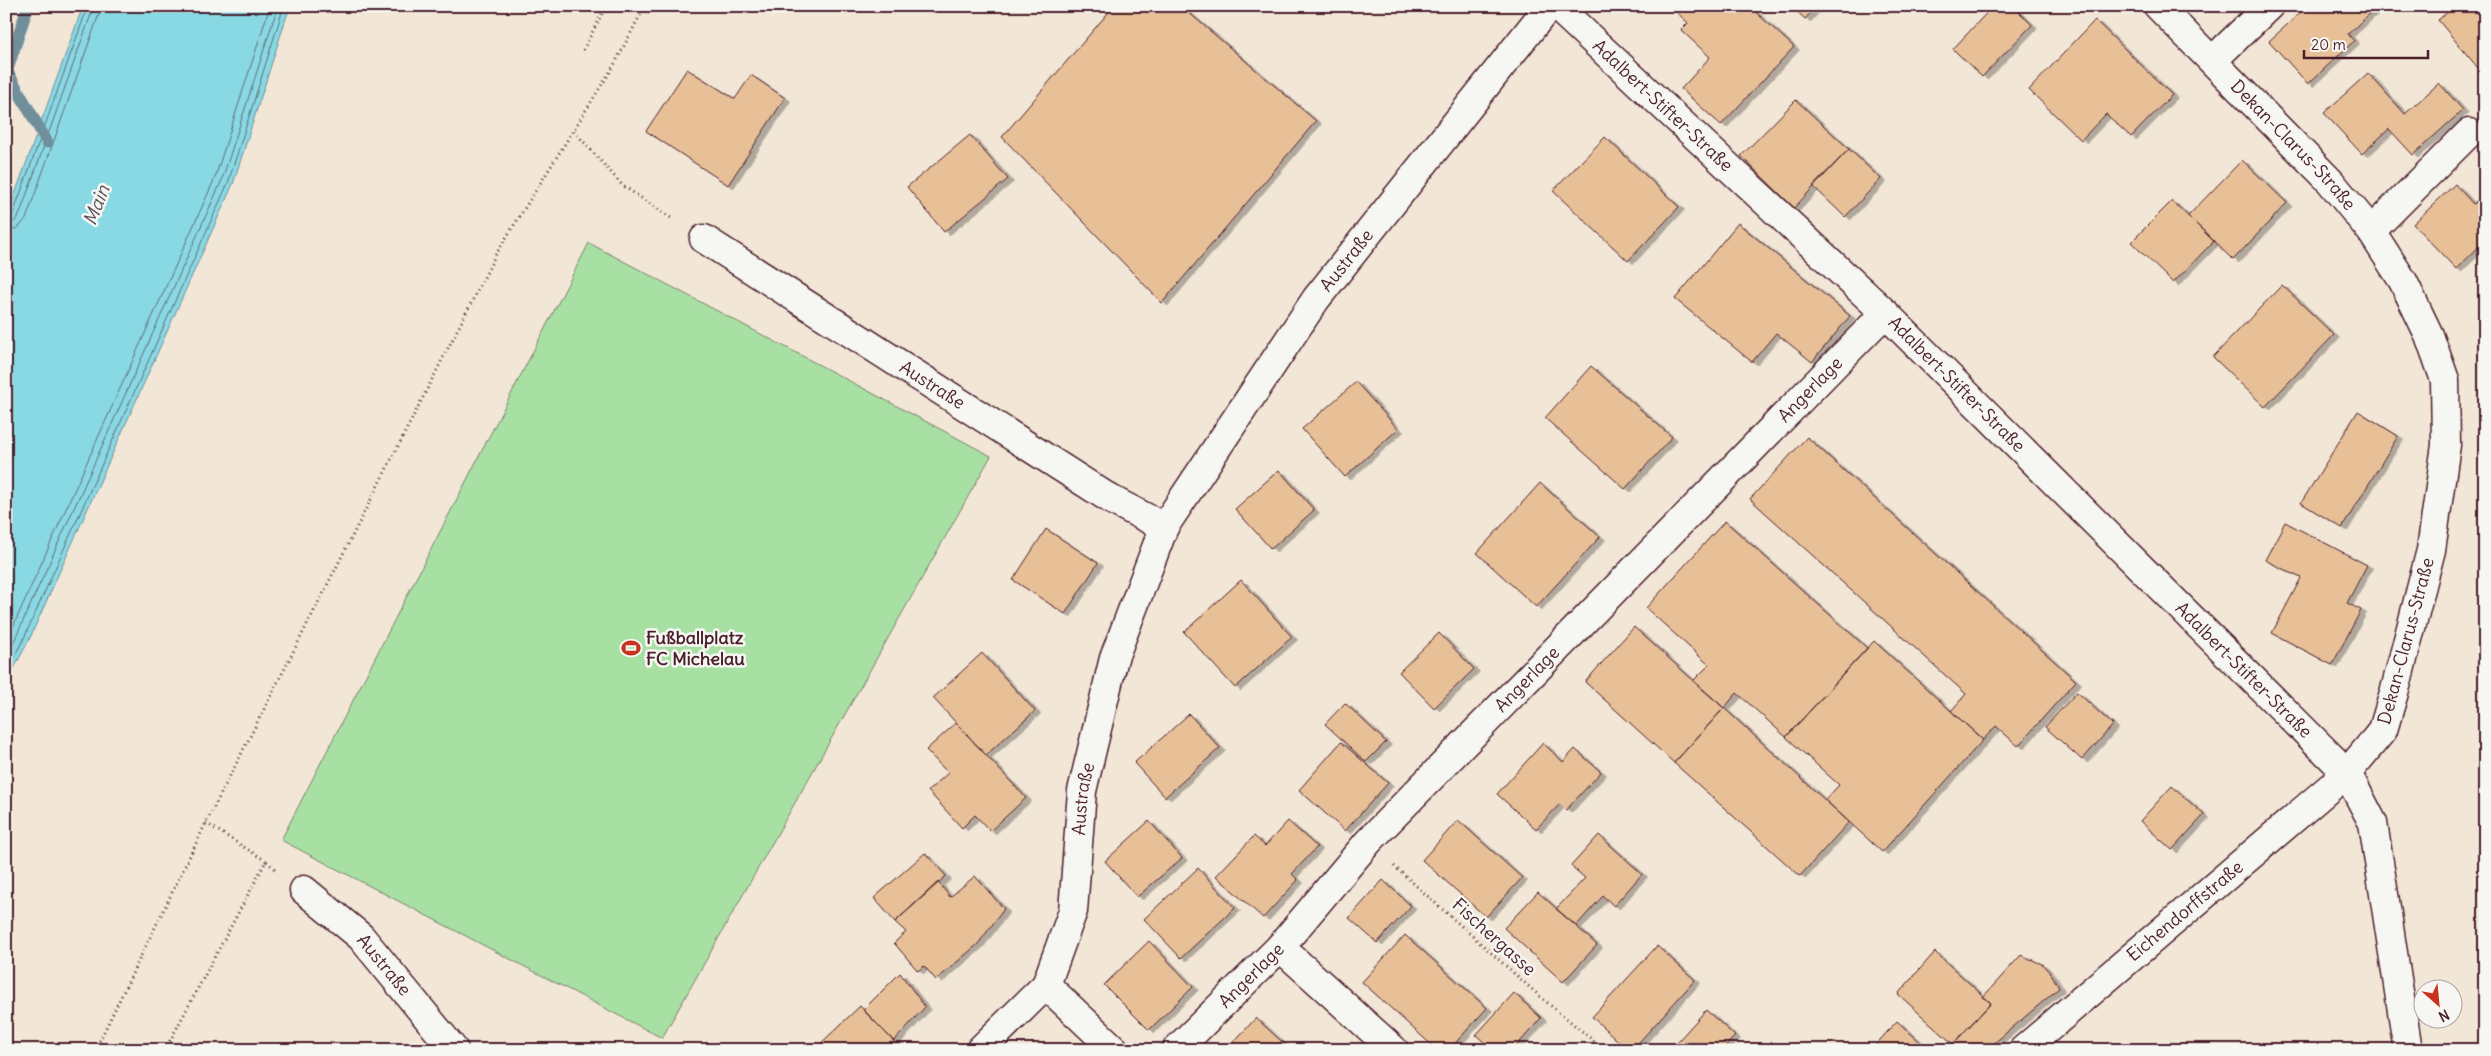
<svg xmlns="http://www.w3.org/2000/svg" width="2491" height="1056" font-family="Delius,sans-serif">
  <defs>
    <filter id="shadow"><feDropShadow dx="5.5" dy="3" stdDeviation="0" flood-color="#0004"/></filter>
  </defs>
  <rect width="100%" height="100%" fill="#f2e6d7"/>
  <filter id="ink" filterUnits="userSpaceOnUse"><feTurbulence type="fractalNoise" baseFrequency=".02" numOctaves="2"/><feDisplacementMap in="SourceGraphic" scale="10" xChannelSelector="R" yChannelSelector="G"/><feConvolveMatrix kernelMatrix="1 2 1 2 8 2 1 2 1" color-interpolation-filters="sRGB"/></filter>
  <g filter="url(#ink)">
    <path fill="#a8e0a4" stroke="#798068" d="M589,243L991,456L662,1038L281,840Z"/>
    <path fill="#88d9e4" stroke="#6f8f9a" d="M83,6H290L233,184L29,640L6,683V219Z"/>
    <g fill="none" stroke-linecap="round" stroke-linejoin="round">
      <path stroke="#636975" stroke-width="1" d="M6,218L13,214L88,6
        M6,224L14,222L19,216L94,6
        M6,231L18,228L26,219L102,6
        M6,642L215,178L270,6
        M6,659L222,180L278,6
        M6,672L24,638L228,183L284,6"/>
      <path stroke="#6f8f9a" stroke-width="12" d="M28,6L7,71L47,142"/>
    </g>
    <path fill="#e7c098" stroke="#4a1f2b" filter="url(#shadow)" d="M1114,6H1181L1316,121L1162,303L1002,137Z
      M1670,6H1749L1794,47L1721,125L1681,89L1710,57L1681,30L1688,23Z
      M1791,6H1817L1805,19Z
      M1993,6H2013L2032,25L1982,77L1953,49Z
      M2308,6H2378L2348,34L2354,41L2308,84L2269,41Z
      M2455,6H2485V63L2478,68L2438,20Z
      M2095,20L2172,95L2131,137L2106,114L2081,140L2029,90Z
      M687,69L735,99L751,75L785,98L728,185L646,131Z
      M2368,73L2405,114L2439,83L2463,110L2413,155L2389,129L2362,154L2324,113Z
      M1796,100L1849,149L1794,208L1741,156Z
      M970,135L1008,179L944,232L907,187Z
      M1605,137L1679,207L1628,261L1553,191Z
      M1849,149L1881,179L1845,217L1813,186Z
      M2242,160L2287,203L2233,260L2188,216Z
      M2455,184L2473,204L2485,193V241L2456,269L2413,224Z
      M2172,201L2214,241L2173,283L2131,242Z
      M1738,223L1850,316L1812,362L1776,333L1752,362L1675,299Z
      M2282,285L2334,335L2265,407L2213,357Z
      M1591,366L1672,437L1625,489L1545,418Z
      M1356,382L1398,429L1345,477L1302,429Z
      M2358,411L2398,436L2342,528L2301,503Z
      M1807,437L2076,681L2018,746L1996,726L1983,740L1951,711L1966,694L1750,499Z
      M1279,470L1314,510L1271,549L1235,509Z
      M1540,483L1600,537L1536,607L1477,553Z
      M1725,521L1867,648L1786,737L1737,693L1724,708L1693,681L1709,665L1646,608Z
      M2285,522L2367,565L2347,603L2361,610L2332,665L2272,633L2301,578L2265,560Z
      M1046,529L1098,563L1065,614L1013,580Z
      M1241,580L1292,637L1235,688L1184,632Z
      M1634,627L1724,708L1674,763L1585,682Z
      M1439,633L1474,669L1434,708L1399,672Z
      M1874,641L1983,740L1882,852L1825,800L1839,785L1786,737Z
      M982,653L1035,711L986,755L933,698Z
      M2077,692L2113,725L2082,760L2045,727Z
      M1345,703L1386,742L1366,762L1325,724Z
      M1724,708L1849,822L1800,876L1674,763Z
      M1189,714L1220,748L1165,797L1134,763Z
      M956,723L1026,798L990,831L975,815L962,828L928,791L948,773L926,750Z
      M1341,742L1388,783L1345,831L1299,790Z
      M1543,743L1563,762L1575,749L1601,772L1566,810L1560,804L1536,829L1497,794Z
      M2172,786L2204,815L2172,850L2140,821Z
      M1458,820L1522,878L1486,917L1422,860Z
      M1149,821L1182,858L1137,897L1105,861Z
      M1288,821L1317,847L1292,874L1298,880L1263,918L1216,876L1254,836L1265,846Z
      M1599,835L1642,874L1614,906L1603,896L1576,926L1556,909L1585,878L1571,866Z
      M925,853L946,876L895,922L874,898Z
      M1198,868L1235,908L1181,958L1144,919Z
      M975,876L1004,909L978,944L936,980L924,966L918,971L894,943L906,932L895,922L938,882L950,897Z
      M1383,880L1411,906L1377,943L1349,918Z
      M1538,892L1597,945L1563,982L1504,928Z
      M1405,935L1487,1008L1449,1050H1437L1362,982Z
      M1149,941L1193,987L1149,1030L1104,985Z
      M1657,946L1695,980L1632,1050H1628L1592,1017Z
      M1935,952L1991,1003L1953,1044L1898,994Z
      M2021,955L2042,964L2052,975L2059,988L1986,1050H1959L1953,1044L1991,1003L1983,997Z
      M900,973L925,1007L894,1041L863,1010Z
      M1514,993L1541,1018L1513,1050H1493L1476,1035Z
      M860,1006L902,1050H818L816,1048Z
      M1706,1010L1735,1036L1722,1050H1670Z
      M1256,1018L1291,1050H1226Z
      M1897,1021L1929,1050H1871Z"/>
    <g fill="none" stroke-linecap="round" stroke-linejoin="round">
      <g stroke="#4a1f2b" stroke-width="31">
        <g id="minor">
          <path id="s1" d="M1556,6L1885,313L2347,773L2023,1050"/>
          <path id="s2" d="M2158,6L2330,181L2371,231L2403,281L2429,335L2445,380L2446,445L2431,550L2396,686L2383,730L2347,773L2373,823L2408,1050"/>
          <path d="M2213,60L2269,6"/>
          <path d="M2371,231L2469,133"/>
          <path id="s3" d="M704,239L1112,500L1164,527"/>
          <path id="s4" d="M304,890L361,937L454,1050"/>
          <path d="M1280,947L1394,1050"/>
          <path d="M1046,985L1115,1050"/>
          <path id="s5" d="M980,1050L1046,985L1073,911L1082,791L1114,658L1164,527L1316,299L1549,6"/>
          <path id="s6" d="M1176,1050L1280,947L1368,842L1885,313"/>
        </g>
      </g>
      <path stroke="#4a1f2b" stroke-width="3" stroke-dasharray="1 4" stroke-linecap="butt" d="M583,50L606,6
        M574,131L622,185L674,220
        M206,823L266,861
        M1394,866L1544,1000L1605,1050
        M95,1050L206,823L496,254L613,67L645,6
        M165,1050L266,861L275,869"/>
      <use href="#minor" stroke="#f6f6f2" stroke-width="28"/>
    </g>
  </g>
  <defs>
    <g id="stadium-bare" transform="scale(1.5)"><path d="M0-5a6.5 5 0 1 0 0 10a6.5 5 0 1 0 0-10ZM-3.5-1.8h7v3.6h-7Z" fill="#c8321e" stroke="#f6f6f2" stroke-width="2.5" paint-order="stroke"/></g>
  </defs>
  <g fill-rule="evenodd">
    <use href="#stadium-bare" x="631" y="648"/>
  </g>
  <g text-anchor="middle" stroke-width="5" stroke-linejoin="round" paint-order="stroke">
    <g font-size="18" fill="#4a1f2b" stroke="#f6f6f2">
      <text dy="6" stroke="none"><textPath href="#s1" startOffset="146">Adalbert-Stifter-Straße</textPath></text>
      <text dy="6" stroke="none"><textPath href="#s2" startOffset="194">Dekan-Clarus-Straße</textPath></text>
      <text dy="6" stroke="none"><textPath href="#s5" startOffset="892">Austraße</textPath></text>
      <text dy="6" stroke="none"><textPath href="#s1" startOffset="551">Adalbert-Stifter-Straße</textPath></text>
      <text dy="6" stroke="none"><textPath href="#s3" startOffset="271">Austraße</textPath></text>
      <text dy="6" stroke="none"><textPath href="#s6" startOffset="916">Angerlage</textPath></text>
      <text transform="translate(2406 641) rotate(-75)" y="6">Dekan-Clarus-Straße</text>
      <text dy="6" stroke="none"><textPath href="#s1" startOffset="956">Adalbert-Stifter-Straße</textPath></text>
      <text dy="6" stroke="none"><textPath href="#s6" startOffset="511">Angerlage</textPath></text>
      <text dy="6" stroke="none"><textPath href="#s5" startOffset="284">Austraße</textPath></text>
      <text transform="translate(2185 911) rotate(-40)" y="6">Eichendorffstraße</text>
      <text transform="translate(1494 937) rotate(42)" y="6">Fischergasse</text>
      <text dy="6" stroke="none"><textPath href="#s4" startOffset="110">Austraße</textPath></text>
      <text dy="6" stroke="none"><textPath href="#s6" startOffset="106">Angerlage</textPath></text>
    </g>
    <g font-size="18" font-weight="bold" fill="#4a1f2b" stroke="#f6f6f2" text-anchor="start">
      <text x="646" y="644">Fußballplatz<tspan x="646" dy="21">FC Michelau</tspan></text>
    </g>
    <g font-size="19" font-style="italic" fill="#5a4e59" stroke="#f6f6f2">
      <text transform="translate(96 205) rotate(-69)" y="7">Main</text>
    </g>
  </g>
  <rect width="2491" height="1056" fill="none" stroke="#f6f6f2" stroke-width="25"/>
  <rect x="12" y="12" width="2466" height="1031" fill="none" stroke="#4a1f2b" stroke-width="2" filter="url(#ink)"/>
  <g transform="translate(2438 1004) rotate(153)"><circle r="24" fill="#f6f6f2" stroke="#b1a0a2"/>
  <path d="M0-4L9 19L0 12L-9 19Z" fill="#c8321e"/>
  <text y="-8" font-size="14" font-weight="bold" text-anchor="middle" fill="#4a1f2b">N</text>
  </g>
  <path d="M2304 50v8h124v-8" fill="none" stroke="#4a1f2b" stroke-width="2.5"/>
  <text x="2311" y="50" font-size="15" fill="#4a1f2b" stroke="#f6f6f2" stroke-width="4" paint-order="stroke">20 m</text>
</svg>
